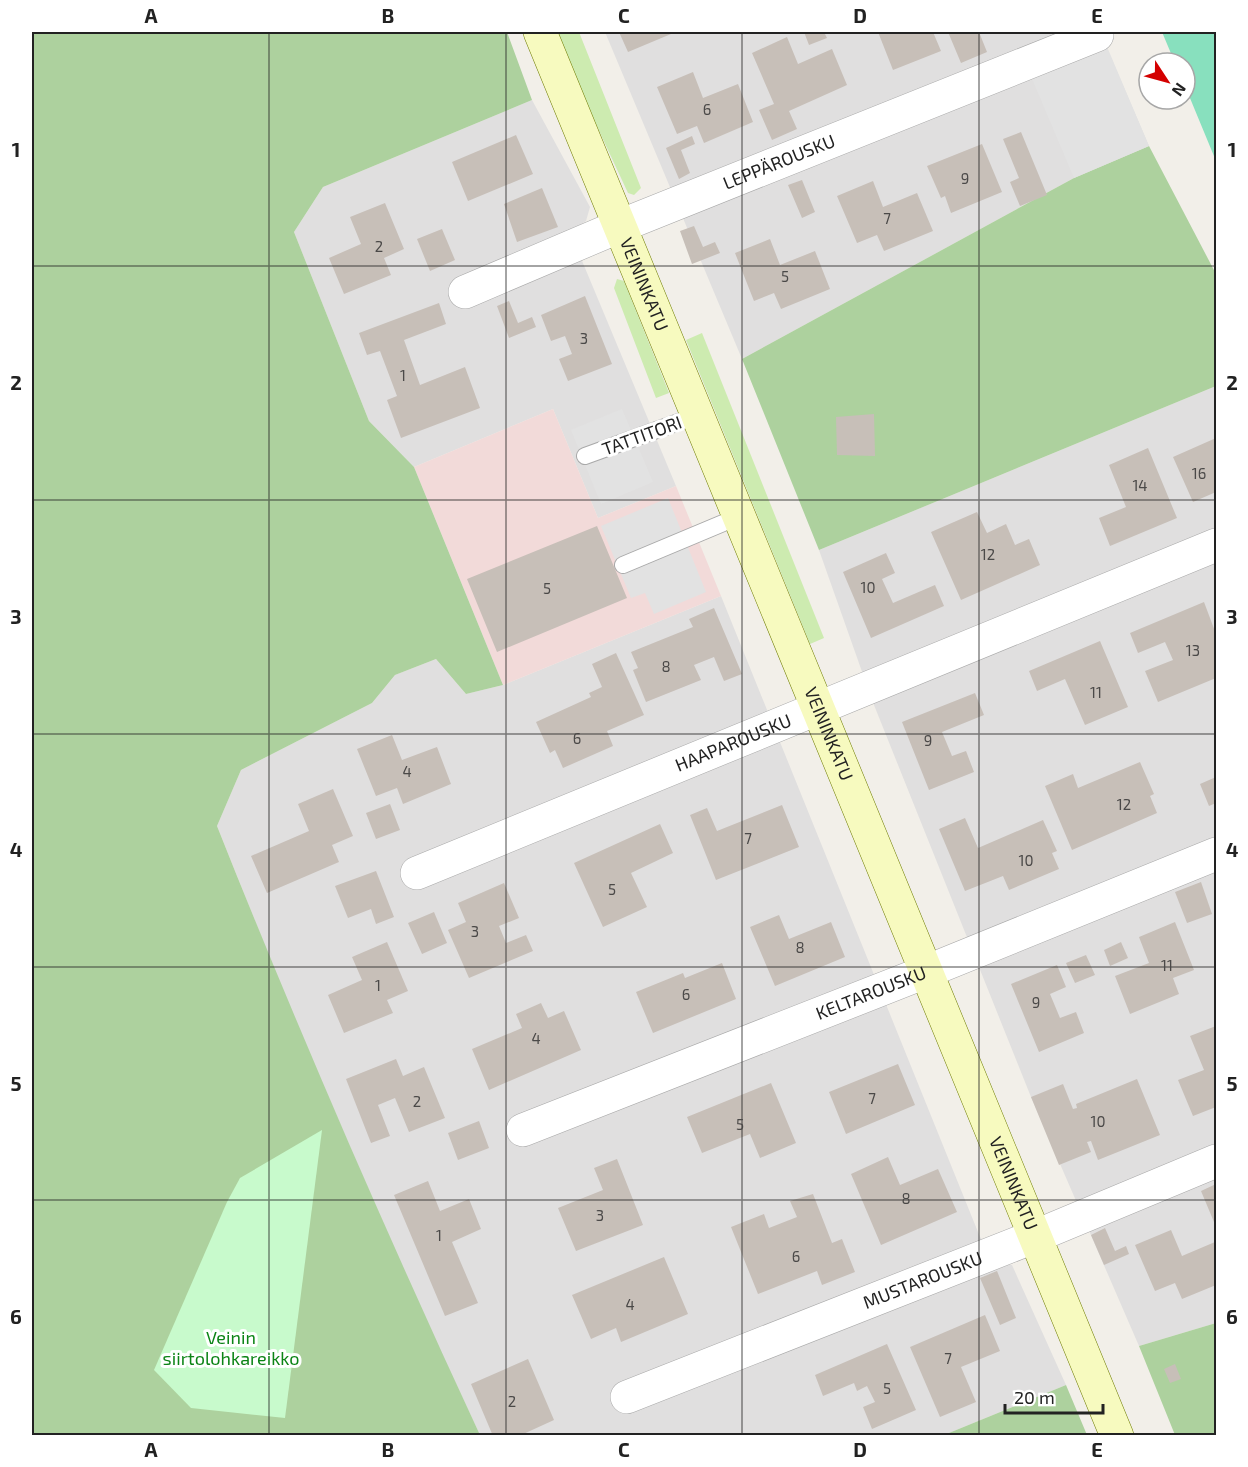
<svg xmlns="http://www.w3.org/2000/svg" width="1248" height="1467" font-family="'Exo 2',sans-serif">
  <rect width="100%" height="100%" fill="#f2efe9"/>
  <path fill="#e0dfdf" d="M605,32H1100L1149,146L1074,178L742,359Z
    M532,100L590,207L586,221L570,232L676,486L598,518L553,409L414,467L369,421L294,232L323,187Z
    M1216,386V1323L1139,1346L1031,1097L872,700L819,550Z
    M721,596L980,1237L1002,1263L1012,1265L1066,1385L944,1435H480L417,1301L292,1013L217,826L241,770L372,703L395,675L436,659L466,694L503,685Z"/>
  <path fill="#f2dad9" d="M553,409L598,518L676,486L721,596L503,685L414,467Z"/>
  <path fill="#cdebb0" d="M553,32H579L641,188L634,195L628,193Z
    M617,279L624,281L669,393L656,398L614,288Z
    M702,333L824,638L810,644L686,340Z"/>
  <path fill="#add19e" d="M32,32H507L532,100L323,187L294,232L369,421L414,467L503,685L466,694L436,659L395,675L372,703L241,770L217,826C299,1032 387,1235 480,1435H32Z
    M1149,146L1216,274V386L819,550L742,359L1074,178Z
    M1216,1323V1435H1175L1139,1346Z
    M1066,1385L1087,1435H944Z"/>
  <path fill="#c8facc" d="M322,1130L285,1418L191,1408L154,1370L227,1202L240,1178Z"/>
  <path fill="#88e0be" d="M1162,32H1216V161L1185,86V63H1175Z"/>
  <path fill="#e2e2e2" d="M1105,42L1149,146L1074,178L1030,74Z
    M622,409L653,482L601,504L571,430Z
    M668,498L706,592L654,614L645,593L631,598L601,526Z"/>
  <path fill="#c7bfb8" d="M619,32H670L671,34L628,52Z
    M804,32H824L827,38L809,45Z
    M878,32H933L941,51L893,70Z
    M948,32H979L987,52L961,63Z
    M787,37L798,64L832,49L847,85L789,111L797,129L772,140L759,110L774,104L752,53Z
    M693,72L703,98L738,84L753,122L704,143L697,126L677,134L657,87Z
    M1021,132L1047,195L1020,206L1010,182L1019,178L1003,139Z
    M516,135L533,174L468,201L452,162Z
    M692,136L695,144L681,150L690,173L679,179L666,148Z
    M982,144L1002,192L951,213L945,196L941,198L927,166Z
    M802,180L815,212L802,218L788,185Z
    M873,181L883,207L917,193L933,231L884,251L877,235L857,243L837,196Z
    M542,188L558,227L517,242L504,204Z
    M385,203L404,249L384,258L391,275L344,294L329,258L361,244L350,217Z
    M694,226L703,247L715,242L720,253L692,264L680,231Z
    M442,229L455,260L430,271L417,239Z
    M770,239L780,265L815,251L830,289L781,309L774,293L754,301L735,253Z
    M585,296L612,364L568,381L559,359L572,354L565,336L551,341L541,315Z
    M509,301L518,323L532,317L536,327L509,338L497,306Z
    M439,303L446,324L404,340L420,385L465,367L480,408L401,438L387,400L397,396L380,351L367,355L359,333Z
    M874,414L875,456L837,455L836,417Z
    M1216,438V492L1193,502L1173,457Z
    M1148,448L1177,518L1110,546L1099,518L1126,507L1109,465Z
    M977,512L987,533L1006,524L1015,545L1029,539L1040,565L961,600L931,532Z
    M597,526L627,598L497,652L467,579Z
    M886,553L895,573L882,579L893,603L935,585L944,606L871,638L843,572Z
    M1204,602L1216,634V678L1158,702L1145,671L1173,660L1165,642L1138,653L1130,633Z
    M714,608L742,674L724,681L714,657L694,665L701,680L646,702L633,670L638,668L631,652L693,627L689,619Z
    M1100,641L1128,707L1085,725L1065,679L1037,691L1029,671Z
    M616,653L644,715L607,731L613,746L563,768L555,750L550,753L536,722L591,697L589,693L602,687L592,664Z
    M975,693L984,715L942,732L952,756L966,751L974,772L929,790L902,722Z
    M392,735L402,760L437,747L451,784L403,804L397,788L376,796L357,749Z
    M1140,762L1154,794L1150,796L1157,813L1072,850L1045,786L1073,774L1078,788Z
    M1216,777V803L1209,806L1200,784Z
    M333,789L353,836L332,845L339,862L267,893L251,856L309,831L298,804Z
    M390,804L400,830L376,839L366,813Z
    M782,805L799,847L716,880L690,815L707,808L717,831Z
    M965,818L978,848L1043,820L1057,851L1052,853L1059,869L1009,890L1003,876L965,891L939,829Z
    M660,824L673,853L631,873L647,907L603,927L574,863Z
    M376,871L394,917L376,924L371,909L348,918L335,886Z
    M1201,882L1212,914L1187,923L1175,892Z
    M504,883L519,918L499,926L506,943L526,935L533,951L469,978L448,930L466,922L458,903Z
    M434,912L447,943L422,954L408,923Z
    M779,915L789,939L831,922L845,957L775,986L750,927Z
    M1175,922L1194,970L1173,978L1179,994L1130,1014L1115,976L1149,963L1139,937Z
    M387,942L408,991L387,1000L393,1013L344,1033L328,995L362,980L352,957Z
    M1121,942L1128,958L1110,966L1104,950Z
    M1086,955L1095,975L1075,983L1066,963Z
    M722,963L736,999L653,1033L636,992L683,973L685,978Z
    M1057,965L1066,987L1050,994L1060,1018L1076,1012L1084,1033L1039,1052L1011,984Z
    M541,1003L548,1018L564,1011L581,1050L489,1090L472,1049L522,1028L516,1014Z
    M1216,1026V1107L1193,1116L1178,1080L1204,1070L1190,1036Z
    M396,1059L403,1076L424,1067L445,1118L409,1132L395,1098L378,1105L390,1136L371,1143L346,1079Z
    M898,1064L915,1105L846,1134L829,1092Z
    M1137,1079L1160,1135L1098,1160L1091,1141L1087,1142L1091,1152L1059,1165L1031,1097L1063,1084L1073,1109L1077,1108L1076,1104Z
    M771,1083L796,1143L760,1158L750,1134L702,1153L687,1117Z
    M479,1121L489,1148L458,1160L448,1133Z
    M888,1157L900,1185L938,1169L957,1212L881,1245L851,1174Z
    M617,1159L643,1225L576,1251L558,1208L603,1190L594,1168Z
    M428,1181L440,1211L469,1199L481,1229L452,1242L478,1303L445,1316L394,1195Z
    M1216,1184V1221L1214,1222L1201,1191Z
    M813,1194L832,1243L842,1239L855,1272L822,1285L817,1271L758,1294L731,1227L764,1214L769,1228L797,1217L790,1201Z
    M1105,1228L1115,1251L1126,1246L1129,1254L1104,1265L1091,1235Z
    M1171,1230L1182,1256L1215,1242L1216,1285L1182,1299L1175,1283L1155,1291L1135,1245Z
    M664,1257L688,1314L621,1342L616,1328L591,1339L572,1295Z
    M997,1271L1016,1318L1000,1325L980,1278Z
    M985,1315L1000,1351L961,1367L976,1402L940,1417L910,1347Z
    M887,1344L916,1410L872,1429L863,1407L875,1402L867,1386L857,1391L854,1383L823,1396L815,1375Z
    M528,1359L554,1420L519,1436H493L471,1384Z
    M1175,1364L1181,1379L1170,1383L1164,1369Z"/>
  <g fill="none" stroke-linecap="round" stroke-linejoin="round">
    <g stroke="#a9a9a9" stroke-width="18">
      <path id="lane" d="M585,456L698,415
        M623,565L740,516"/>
    </g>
    <g stroke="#a9a9a9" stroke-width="34">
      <g id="street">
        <path id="s1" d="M465,292L620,226L1097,35"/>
        <path id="s2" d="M417,873L1216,545"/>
        <path id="s3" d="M523,1130L928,971L1216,854"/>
        <path id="s4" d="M627,1397L1036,1236L1216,1161"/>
      </g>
    </g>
    <g stroke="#707d05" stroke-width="34">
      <g id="secondary">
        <path id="s5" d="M540,32L1117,1436"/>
      </g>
    </g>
    <use href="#lane" stroke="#fff" stroke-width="16"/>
    <use href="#street" stroke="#fff" stroke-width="33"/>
    <use href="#secondary" stroke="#f7fabf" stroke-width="33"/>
  </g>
  <path fill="none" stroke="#222" stroke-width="1.5" stroke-opacity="0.55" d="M269,32V1436M506,32V1436M742,32V1436M979,32V1436M32,266H1216M32,500H1216M32,734H1216M32,967H1216M32,1200H1216"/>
  <g text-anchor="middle" stroke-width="6" stroke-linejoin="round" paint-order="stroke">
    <g font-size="15" fill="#4b4948">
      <text x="707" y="115">6</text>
      <text x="965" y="184">9</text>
      <text x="887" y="224">7</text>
      <text x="379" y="252">2</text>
      <text x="785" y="282">5</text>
      <text x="584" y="344">3</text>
      <text x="403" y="381">1</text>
      <text x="1199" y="479">16</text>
      <text x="1140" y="491">14</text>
      <text x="988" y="560">12</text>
      <text x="868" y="593">10</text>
      <text x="547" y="594">5</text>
      <text x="1193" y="656">13</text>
      <text x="666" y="672">8</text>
      <text x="1096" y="698">11</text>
      <text x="577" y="744">6</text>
      <text x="928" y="746">9</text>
      <text x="407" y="777">4</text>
      <text x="1124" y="810">12</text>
      <text x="748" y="844">7</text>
      <text x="1026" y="866">10</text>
      <text x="612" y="895">5</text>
      <text x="475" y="937">3</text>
      <text x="800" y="953">8</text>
      <text x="1167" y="971">11</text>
      <text x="378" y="991">1</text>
      <text x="686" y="1000">6</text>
      <text x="1036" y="1008">9</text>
      <text x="536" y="1044">4</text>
      <text x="872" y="1104">7</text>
      <text x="417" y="1107">2</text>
      <text x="1098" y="1127">10</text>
      <text x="740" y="1130">5</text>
      <text x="906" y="1204">8</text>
      <text x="600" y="1221">3</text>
      <text x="439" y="1241">1</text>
      <text x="796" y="1262">6</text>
      <text x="630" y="1310">4</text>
      <text x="948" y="1364">7</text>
      <text x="887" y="1394">5</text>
      <text x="512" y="1407">2</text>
    </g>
    <g font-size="18" fill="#222" stroke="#fff">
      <text dy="6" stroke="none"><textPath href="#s1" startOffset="340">LEPPÄROUSKU</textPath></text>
      <text dy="6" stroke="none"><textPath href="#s5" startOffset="273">VEININKATU</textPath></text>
      <text transform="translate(642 436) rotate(-20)" y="6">TATTITORI</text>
      <text dy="6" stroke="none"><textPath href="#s5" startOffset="759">VEININKATU</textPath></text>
      <text dy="6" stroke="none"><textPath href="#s2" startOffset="342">HAAPAROUSKU</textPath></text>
      <text dy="6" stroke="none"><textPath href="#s3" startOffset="374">KELTAROUSKU</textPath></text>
      <text dy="6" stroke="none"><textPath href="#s5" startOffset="1245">VEININKATU</textPath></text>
      <text dy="6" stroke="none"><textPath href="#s4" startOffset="318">MUSTAROUSKU</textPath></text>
    </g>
    <g font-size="18" fill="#0c8416" stroke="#fff">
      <text x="231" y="1344">Veinin<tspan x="231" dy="21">siirtolohkareikko</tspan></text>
    </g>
  </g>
  <rect width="1248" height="1467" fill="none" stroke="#ffffff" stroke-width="66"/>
  <g transform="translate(1167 81) rotate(126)"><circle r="28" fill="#ffffff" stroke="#a7a7a7" stroke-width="1.5"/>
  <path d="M0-4.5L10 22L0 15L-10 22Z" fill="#d40000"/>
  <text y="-9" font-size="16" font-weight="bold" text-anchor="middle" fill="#222222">N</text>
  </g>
  <path d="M1005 1404v9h98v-9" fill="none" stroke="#222222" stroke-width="3"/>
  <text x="1014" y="1404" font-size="18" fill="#222222" stroke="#ffffff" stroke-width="4.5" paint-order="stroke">20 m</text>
  <rect x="33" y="33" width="1182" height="1401" fill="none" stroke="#222" stroke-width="2"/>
  <g font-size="20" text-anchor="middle" font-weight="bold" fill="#222">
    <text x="151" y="23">A</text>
    <text x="388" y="23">B</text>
    <text x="624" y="23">C</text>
    <text x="860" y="23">D</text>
    <text x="1097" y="23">E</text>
    <text x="16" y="157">1</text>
    <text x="1232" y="157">1</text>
    <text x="16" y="390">2</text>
    <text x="1232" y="390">2</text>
    <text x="16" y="624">3</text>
    <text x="1232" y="624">3</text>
    <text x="16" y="857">4</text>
    <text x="1232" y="857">4</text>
    <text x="16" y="1091">5</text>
    <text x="1232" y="1091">5</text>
    <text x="16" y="1324">6</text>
    <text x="1232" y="1324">6</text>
    <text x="151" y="1457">A</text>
    <text x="388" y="1457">B</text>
    <text x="624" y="1457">C</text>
    <text x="860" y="1457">D</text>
    <text x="1097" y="1457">E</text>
  </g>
</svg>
